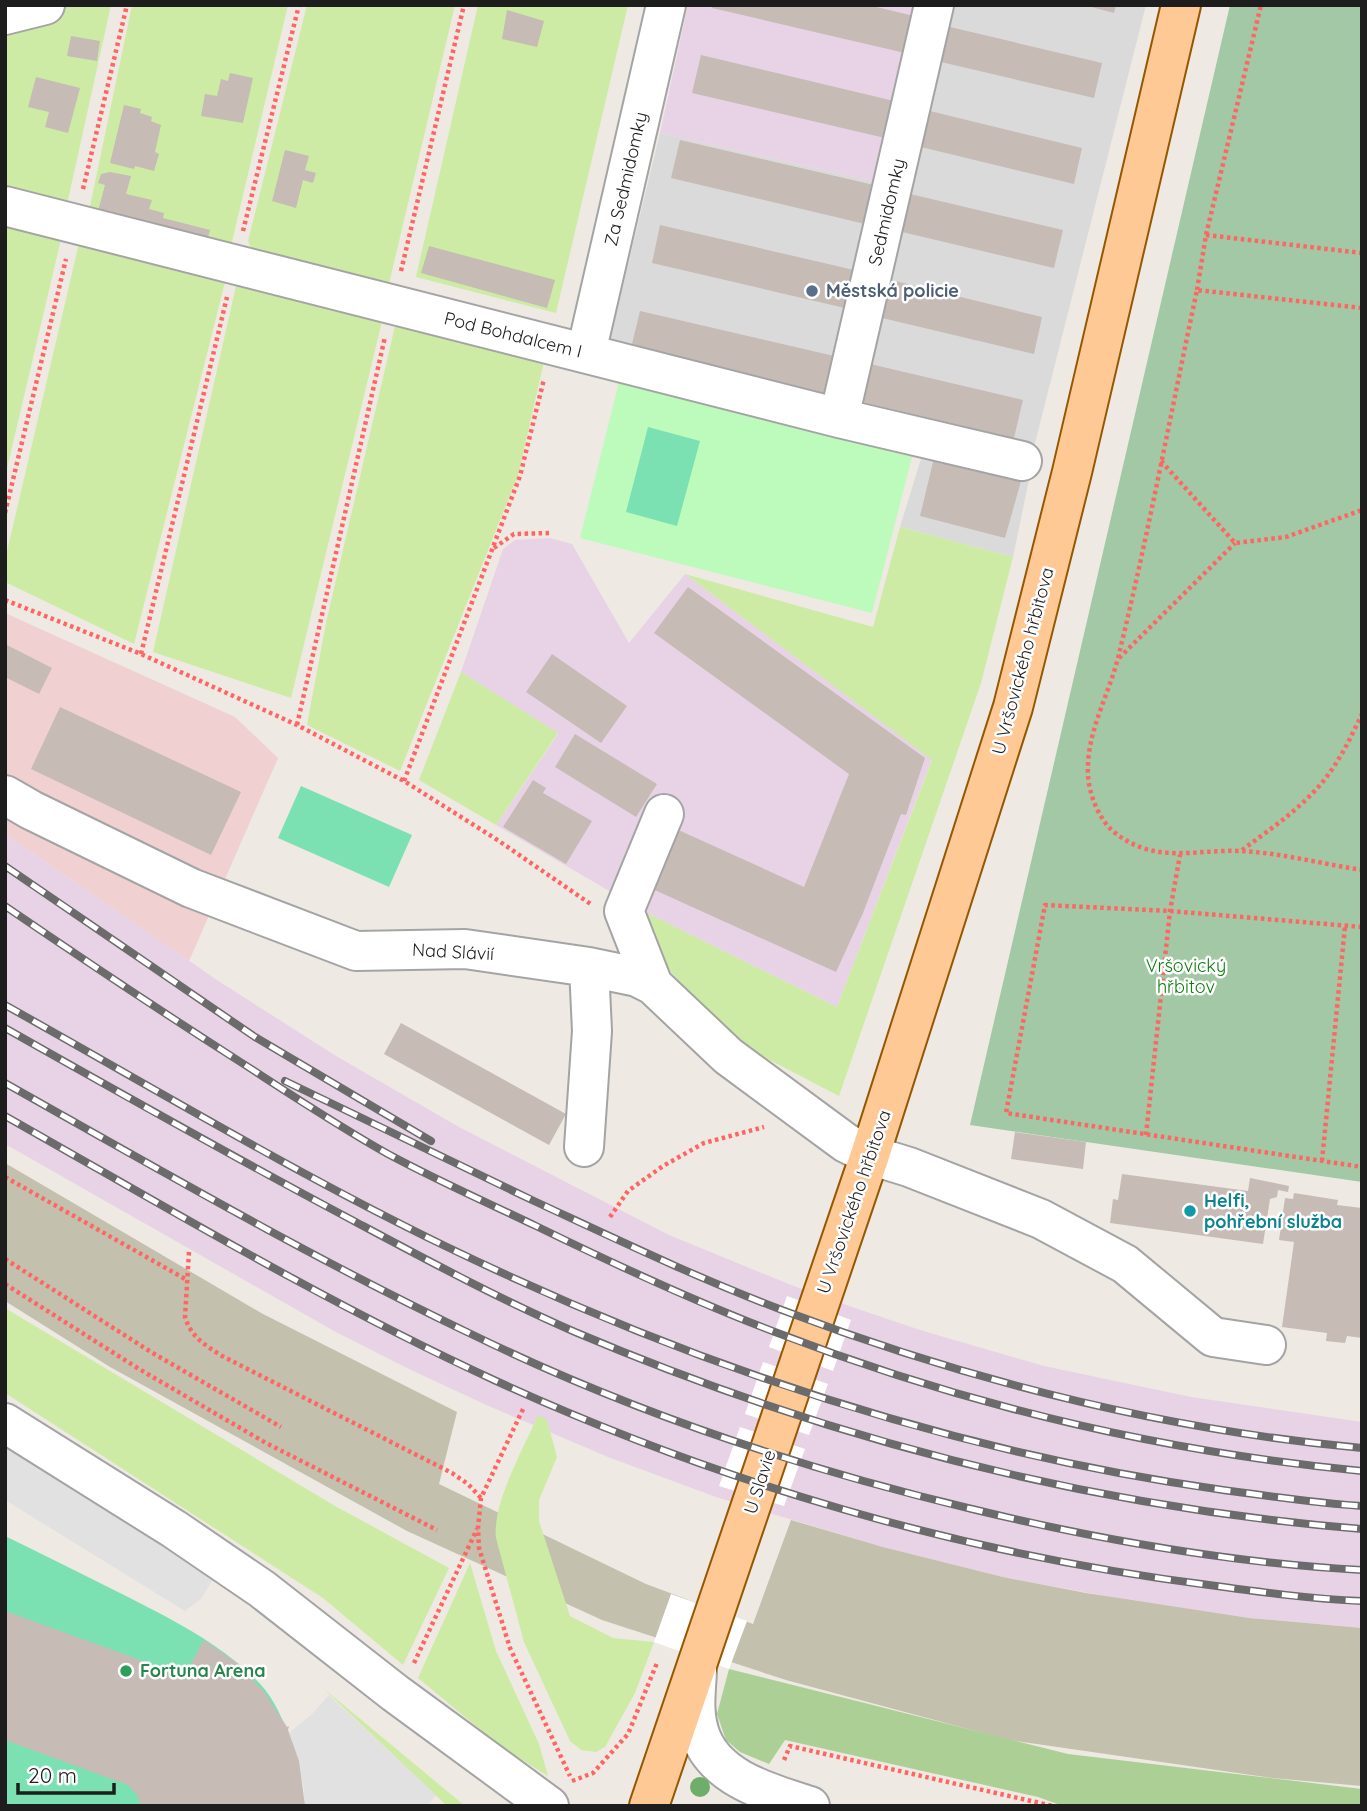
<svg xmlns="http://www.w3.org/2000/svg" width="1367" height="1811" font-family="Quicksand,sans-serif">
  <rect width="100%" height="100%" fill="#eee9e2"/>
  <path fill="#dbdada" d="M952,5H1146L1034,447L854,404Z
    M660,133L885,184L829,403L607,351Z
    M924,449L1030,475L1013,557L900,527Z"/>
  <path fill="#f0d0d1" d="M5,613L235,717L278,758L189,961L5,834Z"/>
  <path fill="#e8d3e6" d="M688,5H925L885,184L660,133Z
    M550,538L572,544L629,643L685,574L932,759L837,1007L647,913L496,825L558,734L461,672L503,549L515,540Z
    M5,834L217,980L336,1056L459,1127L669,1235L791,1285L855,1308L920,1330L1044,1366L1191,1397L1362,1422V1628L1249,1618L1159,1606L1003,1577L883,1547L716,1497L608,1457L484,1404L407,1368L334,1331L5,1144Z"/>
  <path fill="#c3c1ad" d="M5,1163L263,1314L457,1412L439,1484L646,1584L753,1624L791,1520L883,1547L1003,1577L1086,1593L1249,1618L1362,1628V1786L1272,1778L1009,1740L786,1680L602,1620L407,1531L110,1367L5,1301Z"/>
  <path fill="#cdeba5" d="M69,5H111L66,209L5,193V25L33,19Z
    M132,5H288L230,250L88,216Z
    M307,5H455L387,292L256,260L248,241Z
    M478,5H628L556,313L416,277Z
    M5,221L62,235L5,477Z
    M80,239L227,274L134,644L5,582V560Z
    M247,278L383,317L291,698L153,652L236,286Z
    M406,317L546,353L518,475L400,771L307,725L326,623L395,326Z
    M900,527L1013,557L981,683L839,1096L735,1042L638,936L647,913L837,1007L932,760L685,574L873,627Z
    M461,672L558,733L496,825L419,780Z
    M5,1308L335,1506L449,1568L403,1665L323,1598L5,1393Z
    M538,1415L547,1420L557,1457L539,1500V1521L570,1616L613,1638L654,1642L635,1693L605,1747L596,1752L581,1750L570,1741L524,1642L496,1538C492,1503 524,1448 538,1415Z
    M470,1563L496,1651L539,1744L548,1776L501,1747L418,1678Z
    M323,1688L465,1806H447Z"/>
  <path fill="#abcf95" d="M729,1669L1068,1754L1362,1789V1806H1063L1038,1797L785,1740L769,1764L740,1752L726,1740L717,1714Z"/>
  <path fill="#a2c8a5" d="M1230,5H1362V1182L970,1125Z"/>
  <path fill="#bcfbbc" d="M619,382L912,457L872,613L580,538Z"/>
  <path fill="#7ce1b2" d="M648,427L700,441L677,526L626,512Z
    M301,786L412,835L389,887L278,838Z
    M5,1536C44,1555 82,1574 120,1593C171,1619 223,1644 262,1686C285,1712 304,1772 303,1806H5Z"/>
  <path fill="#e1e1e1" d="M5,1439L215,1575L202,1598L185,1611L5,1500Z
    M329,1695L436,1795L427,1806H303L304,1788L289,1733L312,1714Z"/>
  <path fill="#fff" d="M787,1296L851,1320L833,1371L769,1347Z
    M763,1362L828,1384L809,1435L745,1414Z
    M740,1427L805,1449L784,1506L719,1486Z
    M671,1594L747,1621L729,1669L654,1642Z"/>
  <path fill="#c6bbb5" d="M712,5H868L914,16L905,53L712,8Z
    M1084,5H1116L1114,13Z
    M507,10L544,21L537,47L502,39Z
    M950,27L1102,63L1094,98L941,62Z
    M71,36L100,41L97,61L67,56Z
    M701,55L894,101L885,138L692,93Z
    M230,73L253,78L243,123L201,116L205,94L217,96L221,79L228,81Z
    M36,77L80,88L68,133L45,127L49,112L28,107Z
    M124,105L141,109L140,113L152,117L151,121L161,125L155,152L159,154L154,171L135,166L134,169L110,163Z
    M930,111L1082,148L1074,184L921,147Z
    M680,140L874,185L865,224L671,178Z
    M285,150L309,156L305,170L316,173L313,183L303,180L296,208L272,201Z
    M110,172L131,176L126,194L152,200L149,209L164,213L163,218L210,230L205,247L98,211L105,185L98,183L101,174Z
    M906,193L1063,230L1054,268L898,231Z
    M660,225L854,270L845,308L652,263Z
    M429,246L555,280L547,308L421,273Z
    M887,279L1042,317L1034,354L878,317Z
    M640,311L834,356L825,394L631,348Z
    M866,363L1023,400L1014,438L858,401Z
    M934,458L1021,481L1005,538L920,516Z
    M688,587L925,758L906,815L901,814L863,913L836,972L648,887L674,828L804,887L849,774L654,633Z
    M5,644L52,668L39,694L5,677Z
    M552,654L627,706L601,743L526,692Z
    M60,707L241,792L211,855L31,769Z
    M575,734L657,784L636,817L555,767Z
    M533,780L546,788L543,793L592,821L566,864L503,827Z
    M401,1023L566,1114L549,1145L384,1054Z
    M1015,1132L1086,1142L1083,1169L1011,1159Z
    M1122,1174L1248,1191L1250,1178L1289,1186L1288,1192L1278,1190L1277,1197L1270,1199L1263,1244L1110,1223L1113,1199L1118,1200Z
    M1294,1193L1338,1200L1337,1205L1362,1208V1338L1347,1336L1345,1343L1326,1341L1327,1333L1282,1327L1294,1242L1279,1240L1285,1198L1293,1199Z
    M5,1611L165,1669L183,1678L204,1640L237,1663L265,1693L287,1727L289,1726L288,1730L299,1761L305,1806H141L137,1795L128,1785L5,1740Z"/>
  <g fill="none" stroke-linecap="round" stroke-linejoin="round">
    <g stroke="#a4a4a4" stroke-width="42">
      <path id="minor" d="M5,15L45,5
        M5,206L839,418L1022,461
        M586,353L666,5
        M839,418L934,5
        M5,795L31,810L191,888L356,951L465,949L589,967L637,977L653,985L728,1056L846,1143L870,1155L909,1167L1041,1219L1125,1264L1213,1337L1266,1345
        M653,985L624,911L664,814
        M584,1147L592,1031L589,967
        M5,1423L174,1529L262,1589L395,1693L549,1806
        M697,1671C696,1691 693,1711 699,1731C712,1778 769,1793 810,1806"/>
    </g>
    <g stroke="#955700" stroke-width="42">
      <path id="major" d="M649,1806L870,1155L1013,707L1072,472L1181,5"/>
    </g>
    <path stroke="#ff6663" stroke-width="4.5" stroke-dasharray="3.5 3.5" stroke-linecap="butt" d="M83,189L127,5
      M243,231L299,5
      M1206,235L1362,253
      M401,271L464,5
      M1197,290L1206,235L1261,5
      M1362,308L1197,290C1171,412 1148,536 1118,658C1108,697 1086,733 1088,775C1089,794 1099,820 1114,832C1155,865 1195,849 1241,851C1282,853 1322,864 1362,870
      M1161,461L1235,543L1286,537L1362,510
      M5,513L66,259
      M494,548L514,534L551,533
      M5,600L141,654L297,725L404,781L496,839L592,905
      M141,654L227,297
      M1119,658L1235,543
      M297,725L385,337
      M404,781L520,476L544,379
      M1242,850C1272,828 1306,805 1328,775C1342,756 1352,735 1362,714
      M1362,927L1170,911L1045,905L1006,1113L1362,1167
      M1146,1135L1170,911L1180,855
      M1322,1161L1345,926
      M5,1177L187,1280
      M610,1217L628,1191L663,1166L704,1143L764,1127
      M189,1252L185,1317C191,1337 205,1345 222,1356L452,1473L468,1484L481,1498
      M5,1259L151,1352L281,1427
      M5,1284L139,1369L266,1443L437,1530
      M523,1409L481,1498L478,1528L479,1548L510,1648L570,1776
      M414,1663L477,1529
      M784,1760L790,1746L1053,1806
      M572,1781L593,1773L628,1734L657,1663"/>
    <use href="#minor" stroke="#fff" stroke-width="38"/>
    <use href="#major" stroke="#ffc996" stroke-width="38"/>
    <g stroke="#6b6b6b" stroke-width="8">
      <path id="rail" d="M5,866L255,1037L431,1141
        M5,906C84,960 162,1012 242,1063C290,1094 338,1126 388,1154C436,1180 486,1202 536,1226C614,1264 693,1301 775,1332C962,1404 1162,1452 1362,1471
        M5,1005C150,1086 293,1172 443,1245C691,1365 950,1452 1223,1490C1269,1496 1315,1503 1362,1506
        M5,1028C120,1093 235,1158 352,1220C425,1259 499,1299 575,1332C825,1438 1091,1507 1362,1529
        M285,1081C368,1121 451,1161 534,1201C616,1239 697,1278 782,1310C967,1380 1164,1430 1362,1448
        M5,1083C158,1169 310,1257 469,1333C629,1411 799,1468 972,1509C1100,1540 1230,1563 1362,1570
        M5,1116C166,1207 326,1303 494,1380C719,1483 963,1554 1209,1585C1260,1592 1311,1599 1362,1601"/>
    </g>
    <use href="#rail" stroke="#fff" stroke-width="5" stroke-dasharray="16" stroke-linecap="butt"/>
  </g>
  <circle fill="#6fae6a" cx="700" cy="1787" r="10"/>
  <circle fill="#5c6f8a" stroke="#fff" stroke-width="2.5" cx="812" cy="291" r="7"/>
  <circle fill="#0f9aa8" stroke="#fff" stroke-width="2.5" cx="1190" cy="1211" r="7"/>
  <circle fill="#2e9e5b" stroke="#fff" stroke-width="2.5" cx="126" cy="1671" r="7"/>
  <g text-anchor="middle" stroke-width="5" stroke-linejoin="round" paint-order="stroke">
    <g font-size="18" fill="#1d1d1d" stroke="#fff">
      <text transform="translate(626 179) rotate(-77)" y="6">Za Sedmidomky</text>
      <text transform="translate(887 212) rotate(-77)" y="6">Sedmidomky</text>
      <text transform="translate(513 335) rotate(14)" y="6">Pod Bohdalcem I</text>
      <text transform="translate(1023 661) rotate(-75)" y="6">U Vršovického hřbitova</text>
      <text transform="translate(453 952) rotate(3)" y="6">Nad Slávií</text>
      <text transform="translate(854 1202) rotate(-71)" y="6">U Vršovického hřbitova</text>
      <text transform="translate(760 1482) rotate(-72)" y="6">U Slavie</text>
    </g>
    <g font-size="18" font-weight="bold" fill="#4e5e75" stroke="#fff" text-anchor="start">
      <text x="826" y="297">Městská policie</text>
    </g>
    <g font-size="18" fill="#077e07" stroke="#fff">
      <text x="1186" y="972">Vršovický<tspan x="1186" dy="21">hřbitov</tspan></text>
    </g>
    <g font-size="18" font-weight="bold" fill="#0d838f" stroke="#fff" text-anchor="start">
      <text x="1204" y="1207">Helfi,<tspan x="1204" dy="21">pohřební služba</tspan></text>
    </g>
    <g font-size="18" font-weight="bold" fill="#27864d" stroke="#fff" text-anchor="start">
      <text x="140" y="1677">Fortuna Arena</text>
    </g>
  </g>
  <rect width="1367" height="1811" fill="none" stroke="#1d1d1d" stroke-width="14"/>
  <path d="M18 1783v10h96v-10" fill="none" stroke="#1d1d1d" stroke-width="3.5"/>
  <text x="28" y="1783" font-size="21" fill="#1d1d1d" stroke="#ffffff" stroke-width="5" paint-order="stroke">20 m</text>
</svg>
